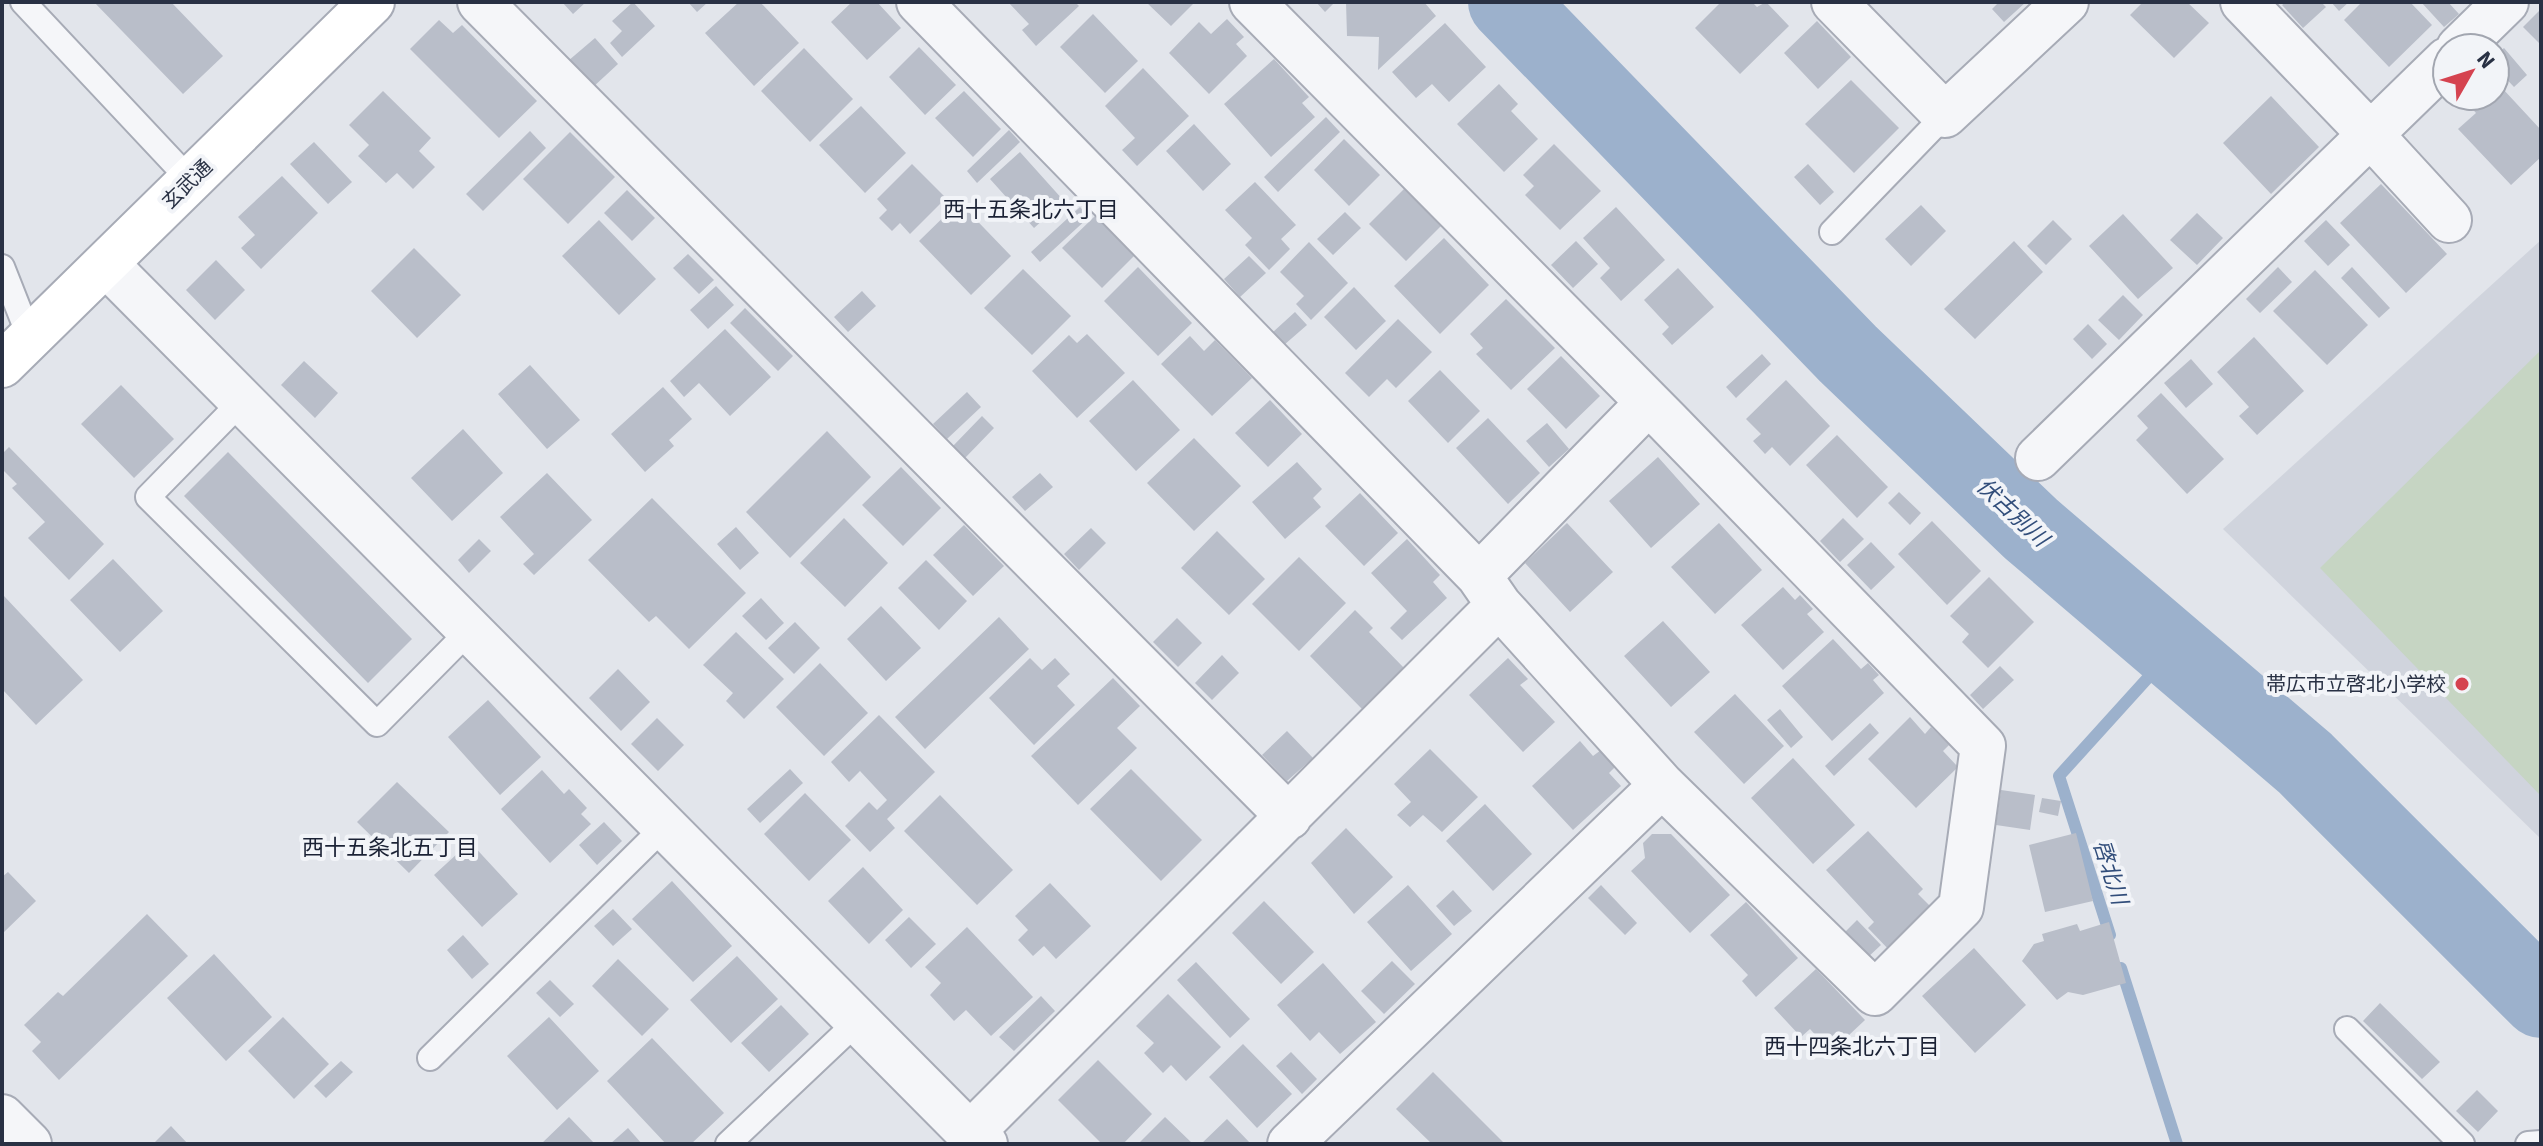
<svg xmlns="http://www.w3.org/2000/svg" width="2543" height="1146" font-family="'Source Sans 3','Noto Sans JP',sans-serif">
  <rect width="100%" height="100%" fill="#e2e5eb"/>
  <path fill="#d0d4dd" d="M2541,240V839L2223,529Z"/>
  <path fill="#c6d5c3" d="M2541,350V796L2320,568Z"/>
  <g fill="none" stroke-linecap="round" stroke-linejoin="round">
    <path stroke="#9cb1cc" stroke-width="12" d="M2110,935L2059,776L2174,649
      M2121,968L2177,1144"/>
    <path stroke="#9cb1cc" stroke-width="78" d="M1507,2L1848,354L2031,529L2305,763L2541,999"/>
  </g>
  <path fill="#b9bec9" d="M94,2H171L223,56L183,94Z
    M562,2H586L573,14Z
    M633,2L655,26L622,57L610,43L622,31L612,21Z
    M688,2H708L697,12Z
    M739,2H760L799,43L754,86L705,33Z
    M852,2H877L901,28L867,60L831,22Z
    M1008,2H1075L1079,6L1036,46L1022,30L1029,24Z
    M1146,2H1195L1171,26Z
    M1316,2H1335L1325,12Z
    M1346,2H1424L1436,16L1378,70L1379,37L1347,36Z
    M1721,2H1752L1757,7L1766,2L1789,26L1740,74L1695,28Z
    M1999,2H2026L2004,22L1992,9Z
    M2143,2H2187L2209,23L2174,58L2130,15Z
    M2286,2H2321L2326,7L2303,28L2282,5Z
    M2331,2H2349L2339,11Z
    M2362,2H2410L2432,25L2389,67L2344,20Z
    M2421,2H2448L2459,14L2444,27Z
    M2541,9V45L2523,27Z
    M1093,14L1138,61L1105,93L1060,47Z
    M1227,19L1244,37L1236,44L1247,56L1209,94L1169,53L1199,22L1211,34Z
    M439,20L453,33L462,25L537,101L499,138L410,49Z
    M1817,21L1851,57L1818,89L1784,53Z
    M1445,23L1486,67L1449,102L1432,84L1416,98L1392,72Z
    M595,38L618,64L592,88L568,61Z
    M919,47L956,85L925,115L889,77Z
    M804,48L853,99L810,142L761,91Z
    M2504,48L2527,75L2514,87L2495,67V56Z
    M1274,59L1309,97L1302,103L1315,117L1271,157L1224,104Z
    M1143,68L1189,116L1137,166L1122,150L1135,138L1105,106Z
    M1851,80L1899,128L1854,173L1805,124Z
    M1499,84L1518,104L1511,111L1538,139L1504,172L1457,124Z
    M2503,89L2541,130V157L2511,185L2458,129L2476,113L2467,103L2475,96H2482L2488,102Z
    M383,91L431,138L419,151L435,167L413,189L397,173L386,183L358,156L369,145L349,125Z
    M964,91L1001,129L973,157L935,118Z
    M2271,96L2319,147L2271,194L2223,143Z
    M861,106L906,153L865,193L819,145Z
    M1326,117L1340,132L1278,192L1264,177Z
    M1194,124L1231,164L1203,191L1166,151Z
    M1009,130L1020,142L977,183L967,171Z
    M530,131L546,148L483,211L466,194Z
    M570,132L615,177L568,224L523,179Z
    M1344,139L1380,175L1349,206L1314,170Z
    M314,142L352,182L328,204L290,164Z
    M1554,144L1601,191L1560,230L1525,195L1534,186L1523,175Z
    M1020,152L1064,201L1034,228L990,179Z
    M912,164L946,198L910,234L900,223L892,231L879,218L887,210L877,199Z
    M1808,164L1834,192L1820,205L1794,177Z
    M282,176L318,213L261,269L241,248L255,235L238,217Z
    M1255,182L1296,225L1281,239L1290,249L1269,270L1245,245L1252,238L1225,210Z
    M2381,184L2447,254L2406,293L2340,223Z
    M1404,189L1441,226L1406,261L1369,224Z
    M627,190L655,218L632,241L604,213Z
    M959,202L1011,256L971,295L919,241Z
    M1921,205L1946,231L1911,266L1885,239Z
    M1080,207L1089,217L1040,262L1031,252Z
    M1616,207L1665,260L1621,301L1600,278L1610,268L1583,238Z
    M1345,212L1361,228L1333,255L1317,239Z
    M2197,213L2223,238L2197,265L2170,240Z
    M2123,214L2173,268L2138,299L2089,246Z
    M1095,216L1134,256L1102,288L1062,248Z
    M599,220L656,279L619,315L562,256Z
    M2053,220L2072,239L2046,265L2027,246Z
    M2326,220L2350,245L2328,266L2304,241Z
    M1444,238L1489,285L1440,334L1394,286Z
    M1576,241L1598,264L1573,288L1551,265Z
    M2014,241L2043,272L1975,339L1944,309Z
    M1309,242L1348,283L1311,320L1296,304L1304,296L1280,272Z
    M414,248L461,295L417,338L371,291Z
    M688,254L714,280L699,294L673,268Z
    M1249,256L1266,273L1240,297L1224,279Z
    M216,260L245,290L215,320L186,290Z
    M1138,267L1192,323L1158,356L1104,301Z
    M2278,267L2292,282L2260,313L2246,299Z
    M2352,267L2390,308L2379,318L2341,278Z
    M1678,268L1714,307L1672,345L1662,334L1669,327L1644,300Z
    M1023,269L1071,316L1032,355L984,308Z
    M2315,270L2368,325L2327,365L2273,311Z
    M716,286L734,305L708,329L690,310Z
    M1354,287L1386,321L1356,350L1324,317Z
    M862,291L876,306L848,332L834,317Z
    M2123,295L2143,315L2119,340L2098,320Z
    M1506,299L1555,348L1511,390L1476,354L1483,348L1470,334Z
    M745,308L793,356L778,371L730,323Z
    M1295,312L1307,325L1284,345L1273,332Z
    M1398,319L1432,352L1396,388L1387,379L1369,397L1345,373Z
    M2088,324L2107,344L2092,359L2073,339Z
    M725,329L771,377L730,416L699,383L684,397L670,381Z
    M1087,334L1125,373L1077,418L1032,371L1069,335L1077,343Z
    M1190,336L1204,351L1215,340L1252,378L1212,416L1161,364Z
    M2254,337L2304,391L2257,435L2239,416L2249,407L2217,372Z
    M1762,354L1771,364L1736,398L1726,387Z
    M1561,356L1600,396L1566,429L1527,389Z
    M2191,359L2213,384L2186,408L2164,383Z
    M304,361L338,393L315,418L281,385Z
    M530,365L580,420L547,449L498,394Z
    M1440,370L1480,411L1448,443L1408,401Z
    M1133,380L1180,430L1136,471L1089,421Z
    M1786,380L1830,426L1790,466L1772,447L1765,454L1753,441L1761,434L1746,419Z
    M121,385L174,439L134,478L81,424Z
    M663,387L692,419L669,440L674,446L645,472L611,434Z
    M967,392L981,407L947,439L933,424Z
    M2161,393L2224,459L2187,494L2136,440L2148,428L2137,416Z
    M1270,400L1302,434L1268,467L1235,433Z
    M982,416L994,428L965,458L953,446Z
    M1488,418L1540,473L1508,504L1456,448Z
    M1547,423L1569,449L1549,467L1526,441Z
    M463,429L503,473L452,521L411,478Z
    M827,431L871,477L790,558L746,512Z
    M1837,435L1888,487L1857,518L1806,465Z
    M1194,438L1241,486L1194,531L1147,483Z
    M9,447L104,544L69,580L28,538L45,522L12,488L17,484L2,469V454Z
    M228,452L412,639L368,683L184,496Z
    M1658,457L1700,504L1651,548L1609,501Z
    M1297,462L1322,489L1313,498L1321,507L1285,539L1252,502Z
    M901,467L941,508L903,546L862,505Z
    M547,473L592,520L534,575L523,564L534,554L500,517Z
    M1040,473L1053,487L1025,511L1012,497Z
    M1899,492L1921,513L1910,525L1888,503Z
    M1360,493L1398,533L1364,566L1325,526Z
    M652,498L746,593L689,649L656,616L649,622L588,560Z
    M844,518L888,563L845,607L800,563Z
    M1843,518L1864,539L1840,562L1820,541Z
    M1932,521L1981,571L1947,605L1898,554Z
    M1567,523L1613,572L1570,612L1525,563Z
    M1719,523L1762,570L1715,614L1671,567Z
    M964,525L1004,566L973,596L933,555Z
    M736,527L759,553L740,570L717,544Z
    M1091,528L1106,543L1079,570L1064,554Z
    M1217,531L1265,579L1229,615L1181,568Z
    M479,539L491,551L469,573L458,560Z
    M1407,539L1440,575L1433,582L1447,598L1402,640L1390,628L1407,611L1371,573Z
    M1871,542L1895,567L1871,590L1847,565Z
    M1299,557L1346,603L1299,651L1252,604Z
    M113,559L163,611L120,652L70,600Z
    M926,560L967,601L939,630L898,588Z
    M1989,577L2034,622L1988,668L1962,642L1969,634L1950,616Z
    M1783,587L1795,600L1800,595L1813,609L1807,614L1824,632L1783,670L1741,625Z
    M4,596L83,680L36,725L2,689V598Z
    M761,598L784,623L766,640L742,616Z
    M881,606L921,648L886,681L847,639Z
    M1355,610L1373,628L1369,632L1404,668L1362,709L1310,656Z
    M999,617L1029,649L925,749L895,717Z
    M1177,618L1202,643L1178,667L1153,642Z
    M1663,621L1710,672L1671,707L1624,656Z
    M795,622L820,648L794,674L768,648Z
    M736,632L784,679L744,719L726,701L733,693L703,665Z
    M1833,639L1861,669L1868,663L1879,675L1873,680L1884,693L1832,741L1782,686Z
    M1222,655L1239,673L1212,700L1195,683Z
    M1030,658L1042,670L1055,658L1070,674L1057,686L1075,705L1034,745L989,698Z
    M1508,658L1528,679L1520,685L1555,722L1523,752L1469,695Z
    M820,663L868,713L824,756L776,707Z
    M2000,666L2014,680L1983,709L1970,695Z
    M618,669L650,702L621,731L589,698Z
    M1113,678L1140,706L1117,728L1137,748L1078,805L1031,756Z
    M1735,694L1784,746L1744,784L1694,732Z
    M488,700L541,757L500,795L448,737Z
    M1780,709L1803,737L1791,748L1767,720Z
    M879,715L935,772L887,819L895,828L870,852L845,826L869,802L877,810L887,800L860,771L849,782L831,762Z
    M1910,717L1925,734L1931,727L1949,745L1943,751L1958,767L1916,808L1868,759Z
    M657,718L684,745L658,771L631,744Z
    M1870,723L1879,733L1834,776L1825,766Z
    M1287,731L1313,758L1287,781L1262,755Z
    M1580,741L1593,756L1601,750L1616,766L1609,773L1621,786L1573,830L1532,786Z
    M1430,749L1478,797L1442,832L1423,815L1410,827L1397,815L1411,802L1394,784Z
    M1793,758L1855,825L1813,864L1751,798Z
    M790,769L803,783L760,823L747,809Z
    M1131,769L1202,840L1161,881L1090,809Z
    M542,770L564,794L569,789L587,808L581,814L591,824L550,863L501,809Z
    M397,782L449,832L409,873L357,822Z
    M2001,790L2035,795L2030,830L1996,825Z
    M805,793L851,840L809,881L764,834Z
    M940,795L1013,870L977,905L904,831Z
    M2042,798L2061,801L2058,816L2039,812Z
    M1485,804L1532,854L1493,891L1446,841Z
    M604,822L622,841L597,865L579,845Z
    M1346,828L1393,877L1354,914L1311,863Z
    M1868,831L1923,889L1918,894L1945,921L1893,954L1868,928L1874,922L1826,870Z
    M2076,833L2093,901L2045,912L2029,845Z
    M1652,834H1671L1730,895L1690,933L1631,871L1645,858L1643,843Z
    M470,842L518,894L482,927L434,875Z
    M863,867L903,910L869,944L828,901Z
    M8,872L36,901L2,934V877Z
    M672,881L732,946L693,982L632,919Z
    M1050,883L1091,926L1056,959L1044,946L1033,956L1018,940L1028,930L1015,916Z
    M1408,885L1452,934L1411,971L1367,922Z
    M1601,885L1637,923L1625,935L1588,898Z
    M1453,890L1472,911L1454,926L1436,906Z
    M1264,901L1314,952L1281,984L1232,933Z
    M1746,902L1798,958L1756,997L1742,981L1748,975L1710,935Z
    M613,909L632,929L613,946L594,926Z
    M147,914L188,956L59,1080L32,1051L41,1042L24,1025L58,992L63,996Z
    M909,917L936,944L911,968L885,940Z
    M1857,920L1881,945L1867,958L1844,933Z
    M2109,922L2126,983L2083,995L2068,992L2057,1000L2022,961L2034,944L2044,941L2042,934L2077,924L2080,931Z
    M967,927L1033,997L991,1036L966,1010L954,1021L930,995L941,983L925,967Z
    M463,935L489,964L472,979L447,950Z
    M1974,948L2026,1005L1975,1053L1922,996Z
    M214,954L272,1017L226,1061L167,998Z
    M737,956L778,999L731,1043L690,1000Z
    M618,959L669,1009L642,1036L592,986Z
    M1392,961L1415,984L1384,1014L1361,991Z
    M1196,962L1250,1019L1230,1038L1177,980Z
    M1323,963L1376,1022L1340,1054L1319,1032L1310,1041L1277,1005Z
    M1816,969L1865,1020L1831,1052L1810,1029L1801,1037L1774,1008Z
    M550,980L574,1004L560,1017L536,993Z
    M1168,994L1221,1047L1186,1081L1171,1065L1163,1073L1144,1053L1154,1043L1136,1026Z
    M1041,996L1055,1011L1014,1051L999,1037Z
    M2380,1003L2440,1062L2422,1079L2363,1021Z
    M781,1005L809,1034L769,1072L741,1043Z
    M283,1017L329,1064L294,1099L248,1051Z
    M549,1017L599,1071L557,1110L507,1056Z
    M652,1038L724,1113L691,1144H666L607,1081Z
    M1243,1044L1292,1094L1257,1128L1209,1077Z
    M1291,1052L1317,1079L1302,1094L1276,1066Z
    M1098,1060L1152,1114L1123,1144H1102L1058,1100Z
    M341,1061L353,1072L326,1098L314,1086Z
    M1433,1072L1505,1144H1432L1396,1109Z
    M2477,1090L2498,1111L2478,1132L2456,1111Z
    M569,1117L595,1144H541Z
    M1165,1117L1193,1144H1138Z
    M1227,1119L1251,1144H1201Z
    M171,1126L188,1144H153Z
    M628,1128L642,1144H610Z"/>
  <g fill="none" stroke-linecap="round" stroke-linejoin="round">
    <g stroke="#a7abb6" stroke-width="28">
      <path id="lane" d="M23,2L191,181
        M1832,232L1945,115
        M2,267L30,338
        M242,401L148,497L377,724L470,630
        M2347,1029L2462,1144
        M430,1058L665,826
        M728,1144L858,1021
        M2528,1144L2541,1143"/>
    </g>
    <g stroke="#a7abb6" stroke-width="48">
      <path id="street" d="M480,2L1289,817
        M919,2L1479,576L1499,605L1662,785L1875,993L1961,907L1983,746L1668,422L1252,2
        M1834,2L1945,115L2066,2
        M2243,2L2370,134L2449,220
        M2459,48L2506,2
        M106,264L970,1134L985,1144
        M2038,458L2447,60
        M1479,576L1648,403
        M2,1117L29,1144
        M970,1134L1499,605
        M1290,1144L1662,785"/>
    </g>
    <g stroke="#a7abb6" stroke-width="48">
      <path id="secondary" d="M2,365L372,2"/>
    </g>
    <use href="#lane" stroke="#f5f6f9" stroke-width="24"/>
    <use href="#street" stroke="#f5f6f9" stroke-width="44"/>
    <use href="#secondary" stroke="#fff" stroke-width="44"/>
  </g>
  <circle fill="#d54350" stroke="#f2f4f8" stroke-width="3" cx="2462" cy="684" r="8"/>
  <g text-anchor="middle" stroke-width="8" stroke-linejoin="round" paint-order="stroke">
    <g font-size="20" fill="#293144" stroke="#f2f4f8">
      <text transform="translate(187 184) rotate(-44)" y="7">玄武通</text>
    </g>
    <g font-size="20" fill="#293144" stroke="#f2f4f8" text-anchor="end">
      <text x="2446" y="691">帯広市立啓北小学校</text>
    </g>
    <g font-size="22" fill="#1b2235" stroke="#f2f4f8">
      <text x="1031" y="217">西十五条北六丁目</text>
      <text x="390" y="855">西十五条北五丁目</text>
      <text x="1852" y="1054">西十四条北六丁目</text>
    </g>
    <g font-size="22" font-style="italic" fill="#314d7a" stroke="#f2f4f8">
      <text transform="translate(2013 512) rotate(43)" y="8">伏古別川</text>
      <text transform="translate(2111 872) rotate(72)" y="8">啓北川</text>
    </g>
  </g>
  <rect width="2543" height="1146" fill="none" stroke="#293144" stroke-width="8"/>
  <g transform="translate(2471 72) rotate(51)"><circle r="38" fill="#f2f4f8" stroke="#a2a6b0" stroke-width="2"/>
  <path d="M0-6L14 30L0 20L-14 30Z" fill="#d54350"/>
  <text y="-12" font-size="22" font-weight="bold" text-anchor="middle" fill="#293144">N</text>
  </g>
</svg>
